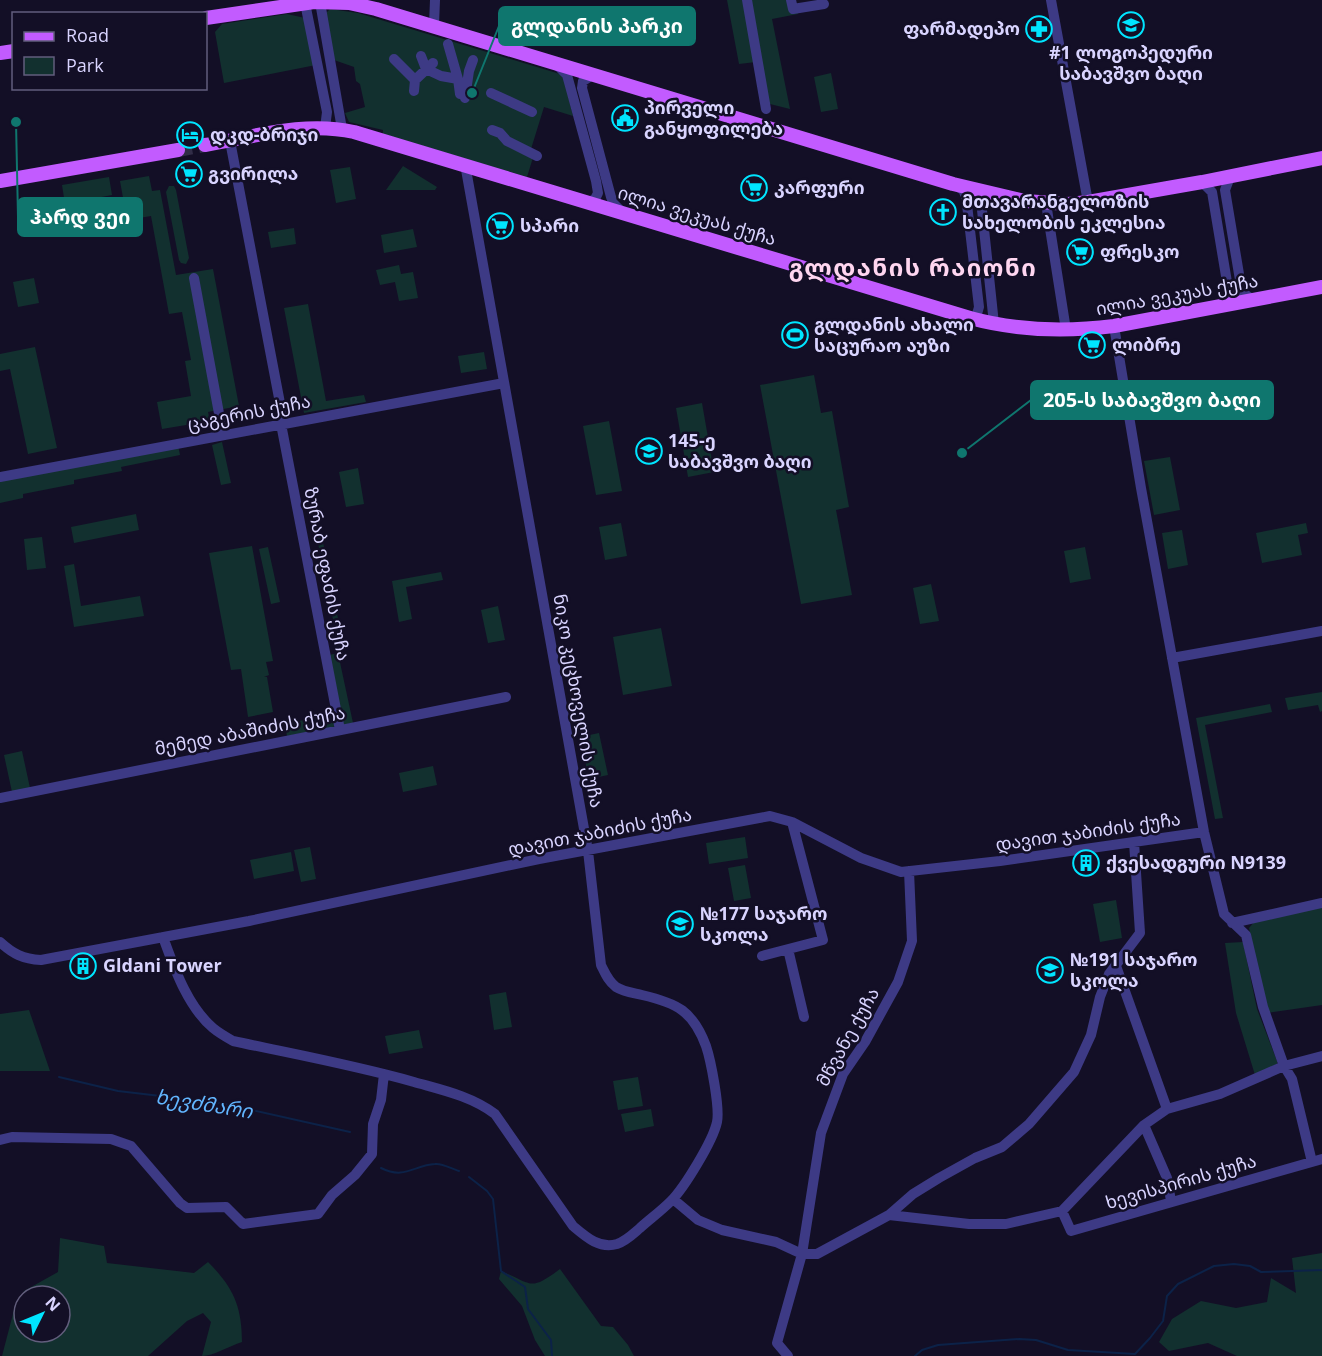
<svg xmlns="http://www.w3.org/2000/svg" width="1322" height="1356" font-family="'Open Sans','Noto Sans Georgian',sans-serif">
  <rect width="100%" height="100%" fill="#130f26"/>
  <path fill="#12302f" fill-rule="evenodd" d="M727,0H795L798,14L772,19L790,109L762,102L756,62L739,64Z
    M330,9L358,13L560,74L564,79L573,116L544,107L531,149L535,151L527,177L383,134V130L349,122L345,113L365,107L360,84L356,81L354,67L334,60L325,14Z
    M287,14L305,18L316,65L224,83L215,32L222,24Z
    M831,73L838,109L821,112L814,77Z
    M403,166L437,187L435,190H386Z
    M350,167L356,199L336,203L330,170Z
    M149,176L152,191L160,190L176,275L213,269L239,406L208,412L210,421L162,429L157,402L191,396L185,361L191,360L182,312L169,314L151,216L127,220L120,181Z
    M109,177L112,195L65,204L62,185Z
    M169,186H174L176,190L189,258L186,264L181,263L179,260L166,192Z
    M294,228L296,244L271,248L268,232Z
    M413,229L417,247L384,253L381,235Z
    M399,265L401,274L413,272L418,298L399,301L395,282L380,285L376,270Z
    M34,278L39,303L18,307L13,282Z
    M308,304L326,401L364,395L366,402L304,413L284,308Z
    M35,347L57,448L28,454L10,369L0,371V354Z
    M484,352L487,369L461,373L458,356Z
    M814,375L821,413L832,411L849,507L836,510L852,595L801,604L760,385Z
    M702,403L714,472L688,477L676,408Z
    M609,421L622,491L596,495L583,426Z
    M222,442L231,483L221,485L212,445Z
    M178,445L180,455L121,467L122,471L74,480V484L23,494V498L0,503V481Z
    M1170,457L1180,510L1154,515L1144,461Z
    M358,468L364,504L346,507L339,472Z
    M136,514L139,530L74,543L71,527Z
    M621,523L627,556L605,560L599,527Z
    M1306,523L1308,533L1298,535L1302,555L1262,563L1256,533Z
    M1182,530L1188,565L1168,569L1162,533Z
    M42,537L46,568L27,570L24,539Z
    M322,537L343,644L338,645L317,538Z
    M252,546L273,661L266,662L269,675L264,677H267L273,712L248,717L241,669L231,670L209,553Z
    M268,547L280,602L271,604L259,549Z
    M1085,547L1091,579L1070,583L1064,551Z
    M74,564L81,606L140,596L144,616L74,627L64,566Z
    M441,572L443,580L406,587L412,619L399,622L392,581Z
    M931,584L939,621L920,624L913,588Z
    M498,606L505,640L488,643L481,610Z
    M661,628L672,686L623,695L613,637Z
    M338,653L353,723L287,736L285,724L341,712L329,655Z
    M1322,692V711L1320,712L1318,705L1288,710L1285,698Z
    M1270,704L1272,712L1205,725L1223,818L1215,819L1196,718Z
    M599,733L608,775L589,779L580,737Z
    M22,751L30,788L12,792L4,755Z
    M433,766L437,785L403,792L399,773Z
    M745,837L748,858L709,864L706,843Z
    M310,847L316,879L301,882L294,850Z
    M291,852L294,871L254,879L250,860Z
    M745,865L751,898L734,901L728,868Z
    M1116,900L1122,938L1100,942L1093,904Z
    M1322,907V1005L1266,1013L1249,928L1254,922Z
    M1243,942L1257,1009L1277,1061V1064L1255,1075L1236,1013L1225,943Z
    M506,992L512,1027L494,1030L489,995Z
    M29,1010L50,1071H0V1014Z
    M419,1030L423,1048L389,1054L385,1036Z
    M638,1077L643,1106L618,1110L613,1081Z
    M651,1109L654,1126L625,1132L621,1114Z
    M60,1238L104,1246L107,1263L194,1273L208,1262C233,1287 242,1306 242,1342C229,1346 213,1356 202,1356L211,1322L203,1313L187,1321L148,1356H2L14,1310L24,1291L58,1272ZM24,1296H60V1332H24Z
    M1322,1253V1356H1237L1208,1343L1169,1351L1159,1342L1172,1319L1201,1301L1236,1308L1267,1302L1271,1278L1296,1293L1292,1258Z
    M560,1269L601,1326L613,1327L628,1345L634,1356H545L535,1340L522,1306L499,1279L501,1271C533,1284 529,1292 560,1269Z"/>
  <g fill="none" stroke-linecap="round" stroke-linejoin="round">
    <path stroke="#0c2248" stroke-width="2" d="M59,1077L118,1091L220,1103L350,1132
      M381,1168C405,1180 414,1165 435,1164C442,1163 452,1169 459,1171
      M469,1177L487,1191L493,1199L501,1271L525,1287L528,1309L551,1340L552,1356
      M1135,1354L1150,1338L1163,1321L1167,1296L1178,1284L1214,1266L1234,1264L1250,1266L1261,1272L1322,1270
      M915,1356L922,1350L938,1345L1019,1339L1036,1340L1068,1350L1135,1354"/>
    <path stroke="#312d47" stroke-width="14" stroke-dasharray="14 7" stroke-linecap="butt" d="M178,150L205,145"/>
    <path stroke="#3d3a85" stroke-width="10" d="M747,0L766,109
      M791,0L793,9L824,4
      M1051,0L1088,202
      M320,2L342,129
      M305,3L327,112L325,128
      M434,25L435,0
      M448,44L458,79L460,94
      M421,56L426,69L441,76L458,79
      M394,59L415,80
      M557,65L567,75L596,181L598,193L595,199L589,202
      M594,74L583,81L582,88L611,197L614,204L622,212
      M414,91L415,80L433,63
      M491,93L532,112
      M465,98L469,71L473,60
      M492,130L500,133L507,141L537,156
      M230,141L284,424
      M1230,177L1225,190L1242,292L1253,300
      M1202,182L1212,192L1229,294L1224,306
      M954,184L963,190L966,196L979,307L977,314L970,318
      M980,191L994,324
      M1046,203L1066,330
      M194,278L223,435
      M1114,326L1141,488L1204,832L1224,914L1246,935L1263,1007L1284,1066L1292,1079L1312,1162
      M281,424L340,730
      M0,477L504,383
      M1172,658L1322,631
      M0,798L506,697
      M1232,923L1322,903
      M163,937C174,967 187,1006 213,1028C219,1033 226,1037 233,1041C293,1054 354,1065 414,1082C442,1090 471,1096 495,1114L573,1226C586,1237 599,1249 617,1244C626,1241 633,1234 640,1228C650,1219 661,1211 671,1201C684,1188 713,1141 717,1122C720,1108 711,1061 706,1046C693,1011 677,1003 642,995C634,993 624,992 616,987C608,981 605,973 601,965L588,851L465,164
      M0,942C13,954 23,959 41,960L249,921L539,859L770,816L792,822L861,858L901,872L1000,861L1204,832
      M788,949L804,1017
      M762,956L823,940L792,822
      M1116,966L1167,1109
      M1144,1125L1167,1178L1171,1201
      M0,1140L12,1137L111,1139L131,1146L180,1203L187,1208L226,1207L243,1224L318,1214L332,1195L355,1175L372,1154L373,1124L381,1100L384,1074
      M673,1199L698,1220L722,1230L776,1242L802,1254H817L889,1215L913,1194L939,1178L975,1158L1002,1147L1029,1124L1074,1072L1091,1035L1100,997L1109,974L1140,933L1134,842
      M1062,1211L1071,1231L1322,1159
      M889,1215L969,1224H1006L1062,1211L1144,1125L1167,1109L1220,1094L1284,1066L1322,1056
      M788,1356L777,1343L802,1254L821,1133L843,1074L865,1042L898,982L912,941L909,871"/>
    <path stroke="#c25bff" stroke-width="14" d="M206,18L314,2L349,3L376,9L953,184L1025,201L1068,204L1088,202L1202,182L1322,158
      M0,53L14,51
      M205,145C254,137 303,121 354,132L970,318C1018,331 1065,332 1114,326L1322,287
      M0,181L178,150"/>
  </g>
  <defs>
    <g id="school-ring" transform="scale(1.35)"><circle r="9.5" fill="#130f26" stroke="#00e5ff" stroke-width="1.5"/><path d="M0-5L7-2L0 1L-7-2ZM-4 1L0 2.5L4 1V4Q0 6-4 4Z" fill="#00e5ff"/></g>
    <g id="pharmacy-ring" transform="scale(1.35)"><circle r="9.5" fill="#130f26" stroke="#00e5ff" stroke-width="1.5"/><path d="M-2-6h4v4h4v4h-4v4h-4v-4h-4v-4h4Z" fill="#00e5ff"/></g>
    <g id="civic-ring" transform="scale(1.35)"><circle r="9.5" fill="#130f26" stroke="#00e5ff" stroke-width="1.5"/><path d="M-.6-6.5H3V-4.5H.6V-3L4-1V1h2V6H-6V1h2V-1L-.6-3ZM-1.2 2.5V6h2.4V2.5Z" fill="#00e5ff"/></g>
    <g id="hotel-ring" transform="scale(1.35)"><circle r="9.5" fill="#130f26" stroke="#00e5ff" stroke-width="1.5"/><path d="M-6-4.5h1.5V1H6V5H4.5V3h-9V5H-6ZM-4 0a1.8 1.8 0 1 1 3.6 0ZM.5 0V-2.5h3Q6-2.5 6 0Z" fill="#00e5ff"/></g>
    <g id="supermarket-ring" transform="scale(1.35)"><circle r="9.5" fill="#130f26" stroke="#00e5ff" stroke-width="1.5"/><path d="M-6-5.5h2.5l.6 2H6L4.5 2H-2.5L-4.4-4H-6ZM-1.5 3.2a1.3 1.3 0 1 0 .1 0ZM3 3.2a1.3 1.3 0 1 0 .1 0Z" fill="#00e5ff"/></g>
    <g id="church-ring" transform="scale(1.35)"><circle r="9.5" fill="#130f26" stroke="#00e5ff" stroke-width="1.5"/><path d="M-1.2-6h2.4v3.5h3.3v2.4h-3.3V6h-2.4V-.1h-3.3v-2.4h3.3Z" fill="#00e5ff"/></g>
    <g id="stadium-ring" transform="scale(1.35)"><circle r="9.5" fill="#130f26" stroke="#00e5ff" stroke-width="1.5"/><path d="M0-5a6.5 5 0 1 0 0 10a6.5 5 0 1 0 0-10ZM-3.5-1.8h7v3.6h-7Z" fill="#00e5ff"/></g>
    <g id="building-ring" transform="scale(1.35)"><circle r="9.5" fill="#130f26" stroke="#00e5ff" stroke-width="1.5"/><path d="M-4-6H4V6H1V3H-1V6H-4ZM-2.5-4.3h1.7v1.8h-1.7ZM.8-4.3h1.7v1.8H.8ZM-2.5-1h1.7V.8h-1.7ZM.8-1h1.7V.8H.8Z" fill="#00e5ff"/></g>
  </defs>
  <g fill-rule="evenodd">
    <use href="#school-ring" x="1131" y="25"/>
    <use href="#pharmacy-ring" x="1039" y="29"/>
    <use href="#civic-ring" x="625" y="118"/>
    <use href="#hotel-ring" x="190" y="135"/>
    <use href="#supermarket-ring" x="189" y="174"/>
    <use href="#supermarket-ring" x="754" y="188"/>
    <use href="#church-ring" x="943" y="212"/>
    <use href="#supermarket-ring" x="500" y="226"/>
    <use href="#supermarket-ring" x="1080" y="252"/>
    <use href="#stadium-ring" x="795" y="335"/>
    <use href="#supermarket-ring" x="1092" y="345"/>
    <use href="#school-ring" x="649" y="451"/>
    <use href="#building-ring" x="1086" y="863"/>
    <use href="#school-ring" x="680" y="924"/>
    <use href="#building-ring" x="83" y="966"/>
    <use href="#school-ring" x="1050" y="970"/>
  </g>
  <g text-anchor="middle" stroke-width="5" stroke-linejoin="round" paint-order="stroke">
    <g font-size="18" font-weight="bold" fill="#d9d4ff" stroke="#130f26" text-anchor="start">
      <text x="1020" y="35" text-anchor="end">ფარმადეპო</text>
      <text x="1131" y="59" text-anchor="middle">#1 ლოგოპედური<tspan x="1131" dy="21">საბავშვო ბაღი</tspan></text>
      <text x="644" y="114">პირველი<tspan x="644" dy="21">განყოფილება</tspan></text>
      <text x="210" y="141">დკდ-ბრიჯი</text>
      <text x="208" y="180">გვირილა</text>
      <text x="774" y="194">კარფური</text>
      <text x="962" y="208">მთავარანგელოზის<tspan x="962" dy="21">სახელობის ეკლესია</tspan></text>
      <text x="520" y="232">სპარი</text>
      <text x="1100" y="258">ფრესკო</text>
      <text x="814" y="331">გლდანის ახალი<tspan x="814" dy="21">საცურაო აუზი</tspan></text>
      <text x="1112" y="351">ლიბრე</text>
      <text x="668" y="447">145-ე<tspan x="668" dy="21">საბავშვო ბაღი</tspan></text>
      <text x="1106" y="869">ქვესადგური N9139</text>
      <text x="700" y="920">№177 საჯარო<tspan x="700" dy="21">სკოლა</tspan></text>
      <text x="1070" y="966">№191 საჯარო<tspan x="1070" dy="21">სკოლა</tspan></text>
      <text x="103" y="972">Gldani Tower</text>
    </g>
    <g font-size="18" fill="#d9d4ff" stroke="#130f26">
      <text transform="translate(697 216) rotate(17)" y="6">ილია ვეკუას ქუჩა</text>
      <text transform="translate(1177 295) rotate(-10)" y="6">ილია ვეკუას ქუჩა</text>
      <text transform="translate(249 413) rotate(-11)" y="6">ცაგერის ქუჩა</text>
      <text transform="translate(327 574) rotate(79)" y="6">ზურაბ ეფაძის ქუჩა</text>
      <text transform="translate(578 701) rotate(80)" y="6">ნიკო კეცხოველის ქუჩა</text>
      <text transform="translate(250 731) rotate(-11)" y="6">მემედ აბაშიძის ქუჩა</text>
      <text transform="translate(600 832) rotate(-11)" y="6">დავით ჯაბიძის ქუჩა</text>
      <text transform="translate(1088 832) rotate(-8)" y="6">დავით ჯაბიძის ქუჩა</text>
      <text transform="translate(848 1037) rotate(-61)" y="6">მწვანე ქუჩა</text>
      <text transform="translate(1181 1182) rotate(-16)" y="6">ხევისპირის ქუჩა</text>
    </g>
    <g font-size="20" font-style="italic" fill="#62b6ff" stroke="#130f26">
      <text transform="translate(204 1104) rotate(9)" y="7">ხევძმარი</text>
    </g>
    <g font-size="24" font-weight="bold" letter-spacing="1.5" fill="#ffd6f0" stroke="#130f26">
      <text x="913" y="276">გლდანის რაიონი</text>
    </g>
  </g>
  <path fill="none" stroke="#0f766e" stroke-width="2" d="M472 93L499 26M16 122L18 217M962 453L1031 400"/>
  <g fill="#0f766e" stroke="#130f26" stroke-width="2">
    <circle cx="472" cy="93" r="6"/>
    <circle cx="16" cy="122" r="6"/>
    <circle cx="962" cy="453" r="6"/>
  </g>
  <g fill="#0f766e" stroke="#0f766e" stroke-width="2">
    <rect x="499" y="7" width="196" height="38" rx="6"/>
    <rect x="18" y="198" width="124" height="38" rx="6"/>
    <rect x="1031" y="381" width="242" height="38" rx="6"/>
  </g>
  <g font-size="20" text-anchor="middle" font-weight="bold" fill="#fff">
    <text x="597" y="33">გლდანის პარკი</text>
    <text x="80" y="224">ჰარდ ვეი</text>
    <text x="1152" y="407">205-ს საბავშვო ბაღი</text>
  </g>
  <rect x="12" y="12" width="195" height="78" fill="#130f26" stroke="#625e7d" stroke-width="1.5"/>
  <rect x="24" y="32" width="30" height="9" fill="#c25bff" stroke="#625e7d" stroke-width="1.5"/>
  <text x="66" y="42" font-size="18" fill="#d9d4ff">Road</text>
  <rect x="24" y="57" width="30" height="18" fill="#12302f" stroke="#625e7d" stroke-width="1.5"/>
  <text x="66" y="72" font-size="18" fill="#d9d4ff">Park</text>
  <g transform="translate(42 1314) rotate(47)"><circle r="28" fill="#130f26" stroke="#625e7d" stroke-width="1.5"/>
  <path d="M0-4.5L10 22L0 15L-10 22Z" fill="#00e5ff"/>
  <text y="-9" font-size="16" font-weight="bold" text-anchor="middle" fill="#d9d4ff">N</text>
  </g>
</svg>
